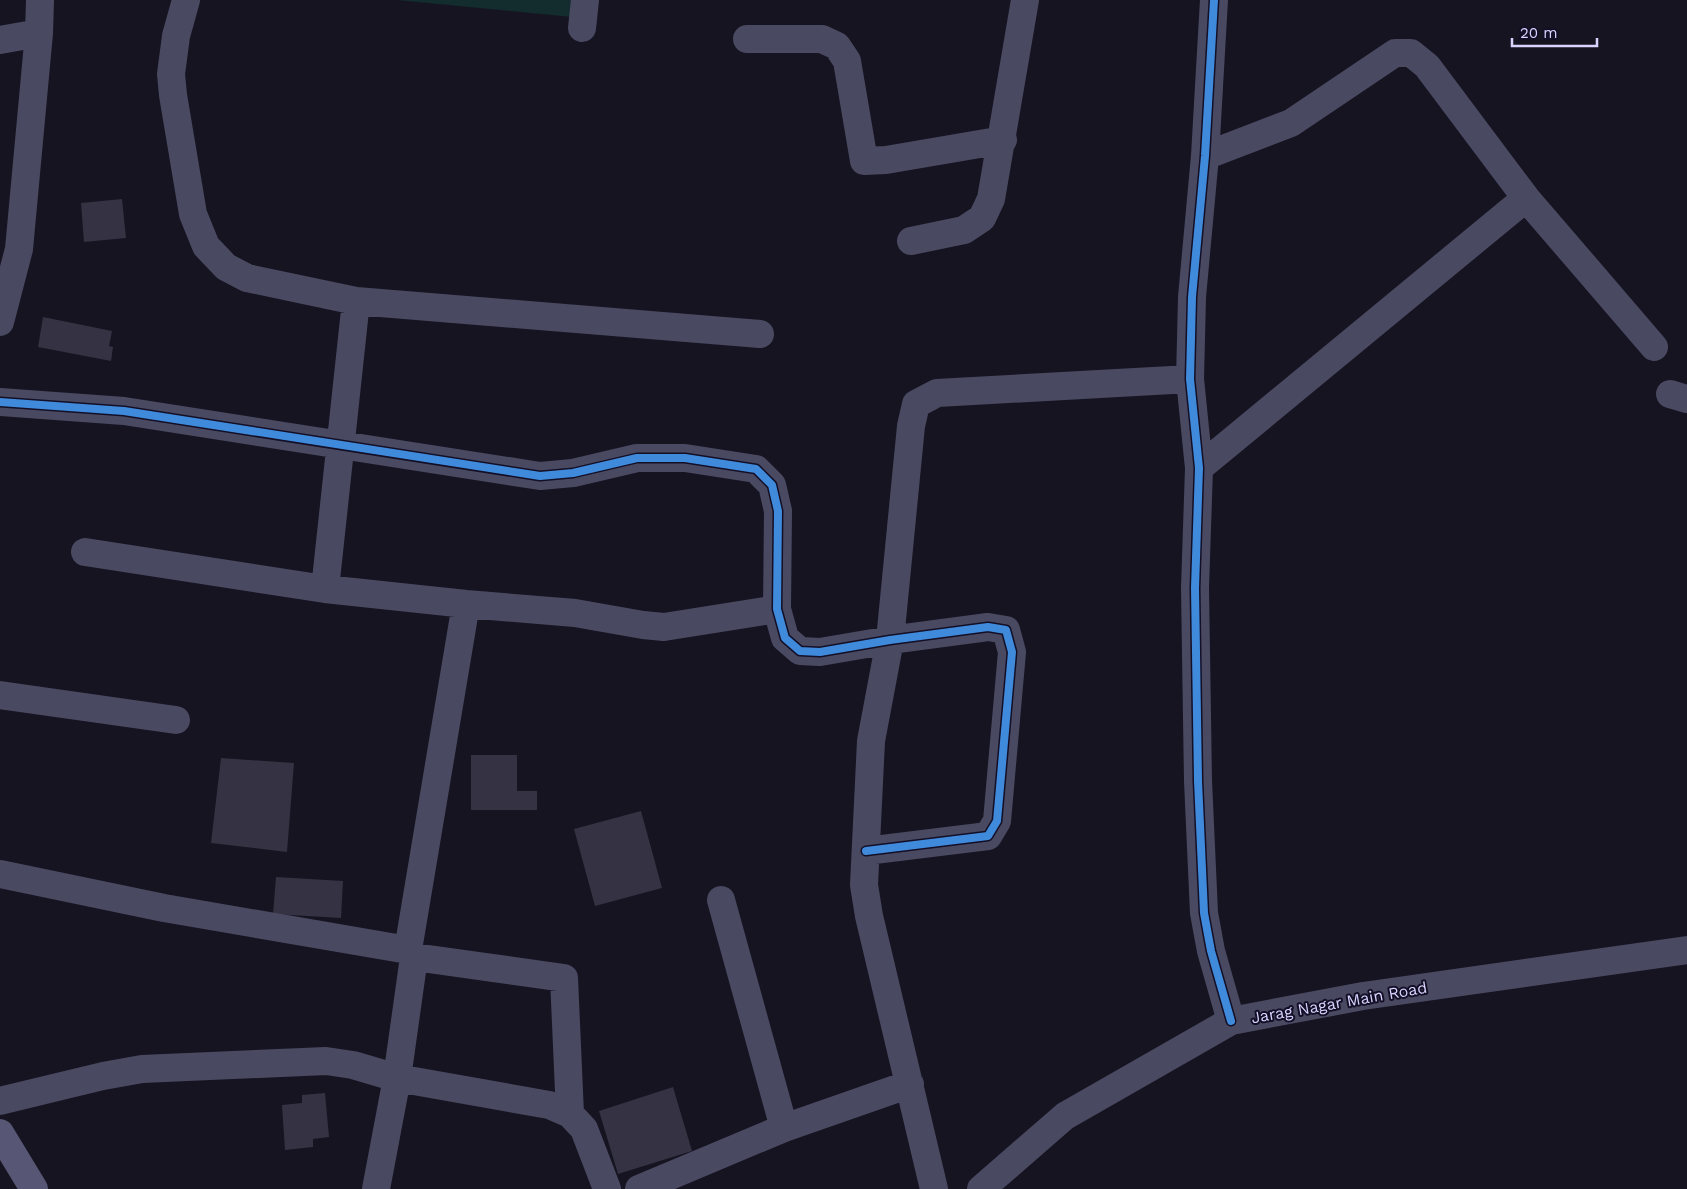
<svg xmlns="http://www.w3.org/2000/svg" width="1687" height="1189" font-family="'Work Sans',sans-serif">
  <rect width="100%" height="100%" fill="#161421"/>
  <path fill="#132c2d" d="M397,0H575L572,17Z"/>
  <path fill="#343243" d="M122,199L126,238L84,242L81,203Z
    M43,317L112,331L109,346L113,347L111,361L38,347Z
    M471,755H517V791H537V810H471Z
    M221,758L294,763L287,852L211,843Z
    M641,811L662,888L595,906L574,829Z
    M276,877L343,881L341,918L273,914Z
    M673,1087L692,1151L618,1174L599,1111Z
    M325,1093L329,1137L313,1139V1147L285,1150L282,1105L302,1103V1095Z"/>
  <g fill="none" stroke-linecap="round" stroke-linejoin="round">
    <path stroke="#4a4962" stroke-width="28" d="M186,0L176,36L171,74L173,95L193,214L206,246L226,267L247,278L356,301L760,334
      M1214,0L1205,156L1192,297L1190,379L1199,468L1195,588L1198,781L1204,913L1211,951L1231,1021
      M582,28L585,0
      M747,39H822L837,46L847,61L864,161L886,160L1003,140
      M0,40L39,33
      M1205,156L1291,123L1395,53H1411L1427,66L1526,198L1654,347
      M911,241L964,230L982,218L991,199L1025,0
      M0,322L19,249L39,33L40,0
      M1670,394L1687,399
      M0,402L124,411L540,476L573,473L637,458H685L756,469L772,485L778,511L777,609L785,638L800,651L820,652L890,640L988,627L1006,630L1012,652L997,821L988,836L866,851
      M1199,468L1526,198
      M85,552L325,589L466,604L575,613L643,625L664,627L777,609
      M325,589L356,301
      M0,695L176,720
      M0,874L164,908L408,950
      M414,957L564,978L570,1114
      M0,1101L103,1076L142,1069L326,1061L353,1065L397,1078L549,1105L570,1114L584,1129L607,1189
      M784,1128L910,1084
      M376,1189L397,1078L414,957L408,950L466,604
      M639,1189L784,1128L721,900
      M934,1189L869,916L864,885L871,741L890,640L911,426L916,404L937,393L1190,379"/>
    <path stroke="#4a4962" stroke-width="28" d="M981,1189L1065,1116L1231,1021L1363,996L1687,950"/>
    <path stroke="#575674" stroke-width="28" d="M0,1133L34,1189"/>
    <g stroke="#130f26" stroke-width="11">
      <path id="cycleway" d="M1214,0L1205,156L1192,297L1190,379L1199,468L1195,588L1198,781L1204,913L1211,951L1231,1021
        M0,402L124,411L540,476L573,473L637,458H685L756,469L772,485L778,511L777,609L785,638L800,651L820,652L890,640L988,627L1006,630L1012,652L997,821L988,836L866,851"/>
    </g>
    <use href="#cycleway" stroke="#408adc" stroke-width="8"/>
  </g>
  <g text-anchor="middle" stroke-width="4" stroke-linejoin="round" paint-order="stroke">
    <g font-size="16" fill="#d9d4ff" stroke="#130f26">
      <text transform="translate(1339 1002) rotate(-10)" y="6">Jarag Nagar Main Road</text>
    </g>
  </g>
  <path d="M1512 38v8h85v-8" fill="none" stroke="#d9d4ff" stroke-width="2.5"/>
  <text x="1520" y="38" font-size="15" fill="#d9d4ff" stroke="#130f26" stroke-width="4" paint-order="stroke">20 m</text>
</svg>
